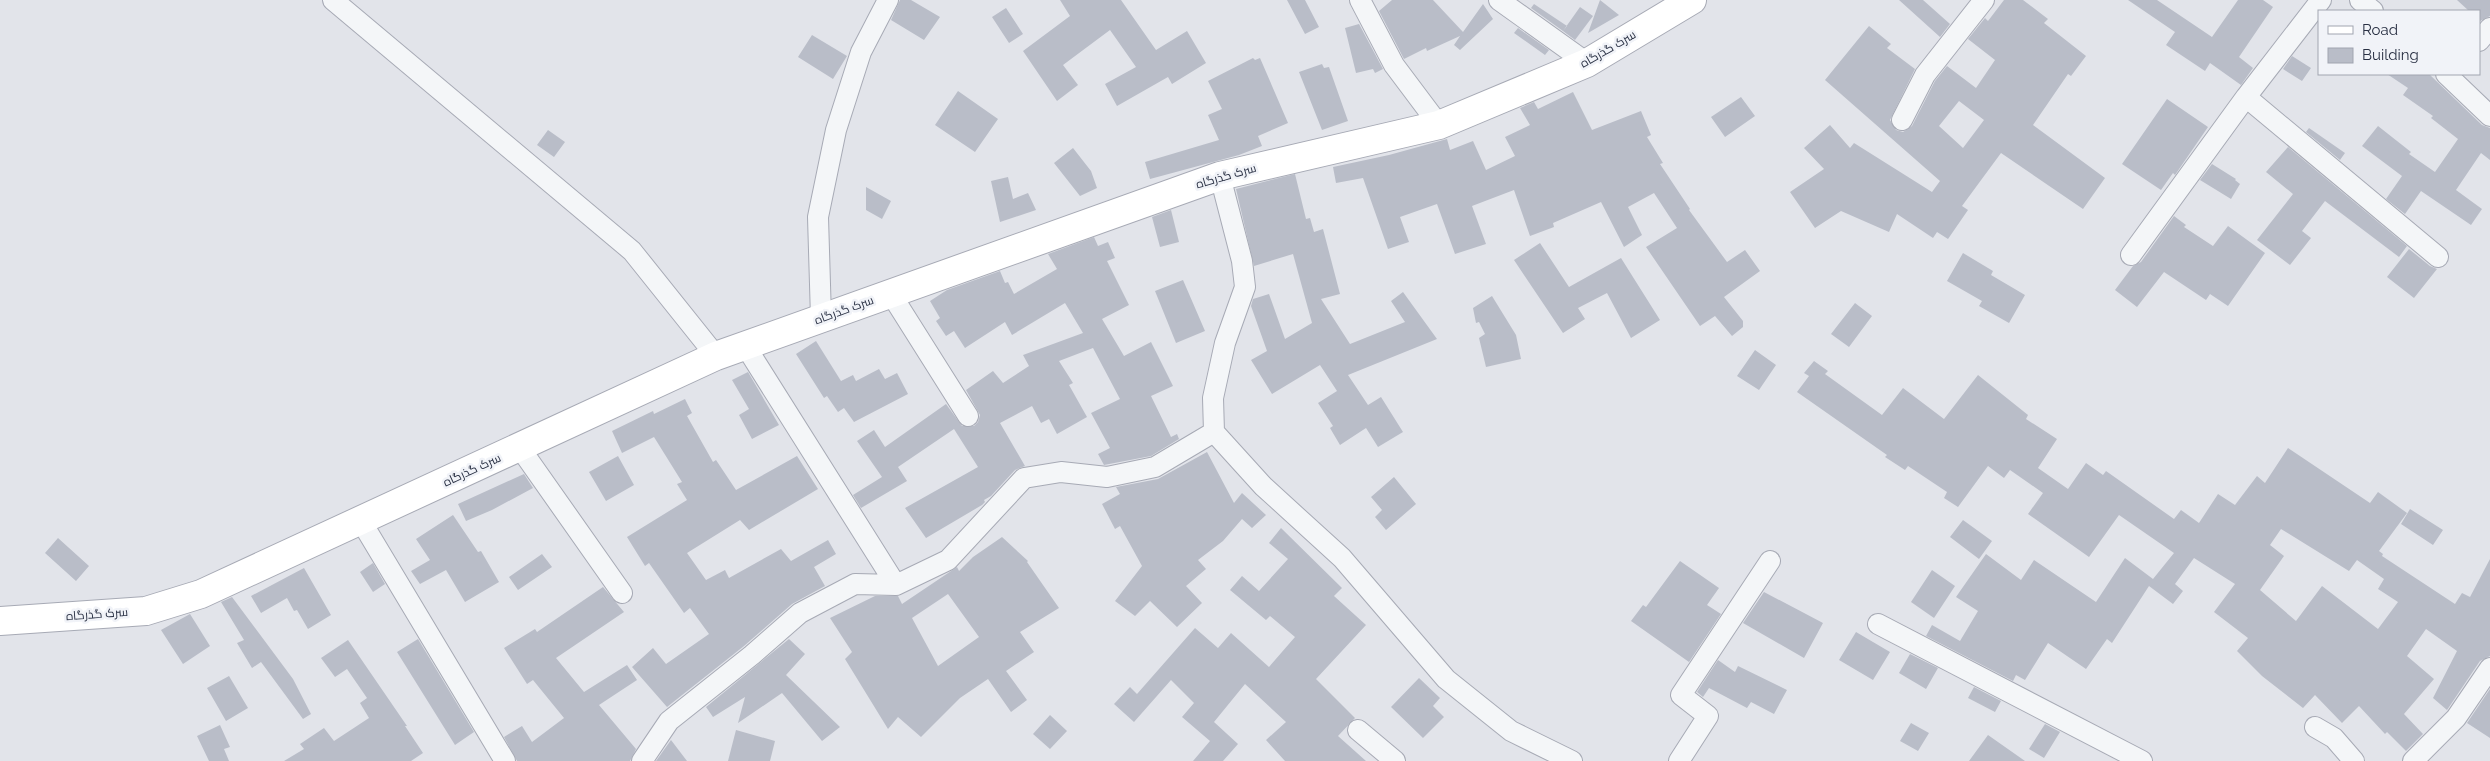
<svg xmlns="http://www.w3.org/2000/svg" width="2490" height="761" font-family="Raleway,Cairo,sans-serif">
  <rect width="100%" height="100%" fill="#e2e4ea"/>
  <path fill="#b9bdc8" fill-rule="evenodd" d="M900,0H911L940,17L924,40L891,20Z
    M1060,0H1121L1156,50L1187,31L1206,63L1172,84L1168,77L1117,106L1105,84L1136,67L1110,30L1063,65L1078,85L1057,101L1023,51L1070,16Z
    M1287,0H1305L1319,27L1305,34Z
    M1392,0H1433L1463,32L1483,4L1493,19L1460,50L1454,45L1460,36L1427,51L1426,48L1404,59L1379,11Z
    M1600,0L1619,15L1588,33Z
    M1899,0H1923L1950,24L1940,37Z
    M2004,0H2023L2048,19L2044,23L2086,56L2071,76L2068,74L2033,125L2105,178L2083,209L2001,153L1962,206L1968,210L1948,239L1937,232L1933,238L1897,214L1889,232L1841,211L1815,228L1790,192L1824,169L1804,148L1830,125L1850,148L1854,143L1932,192L1940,181L1825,80L1869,26L1891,44L1887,48L1915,69L1890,120L1896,130L1903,132L1912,126L1935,81L1947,66L1976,88L1995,60L1968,39L1985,18L1988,21ZM1959,101L1984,120L1963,148L1939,126Z
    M2128,0H2157L2212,37L2238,0H2263L2273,7L2239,57L2253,68L2241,85L2210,63L2205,71L2166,45L2175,32Z
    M2457,0H2490V16L2480,21L2479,11H2469Z
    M1534,4L1567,26L1563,31L1531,8Z
    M1580,7L1593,16L1575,40L1563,31Z
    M1006,8L1023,34L1009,43L992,17Z
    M1359,24L1383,69L1375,73L1373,69L1356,73L1345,28Z
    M1518,28L1549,50L1545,55L1514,33Z
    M812,35L847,56L833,79L798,57Z
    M2292,56L2311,68L2302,81L2283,69Z
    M1253,58L1255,60L1260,58L1288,123L1258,136L1262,146L1239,155L1150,179L1145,162L1219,140L1208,115L1222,109L1208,81Z
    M1322,64L1324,68L1329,67L1348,121L1322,130L1299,72Z
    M2387,74H2429L2482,125L2490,128V160L2481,153L2456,190L2482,209L2471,225L2421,191L2405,214L2386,199L2402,176L2362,146L2378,126L2411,152L2409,154L2435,172L2458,139L2431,118L2433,116L2403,95L2408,88Z
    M958,91L998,119L975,152L935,125Z
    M1573,92L1592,130L1641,111L1651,135L1647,137L1663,163L1660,164L1690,209L1689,210L1727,262L1745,250L1760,271L1724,297L1743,321V327L1732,336L1715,316L1700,326L1646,247L1677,228L1654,193L1628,207L1642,235L1624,247L1601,202L1553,223L1554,227L1530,236L1514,190L1472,206L1486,244L1455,254L1437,204L1400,217L1409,242L1388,249L1363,178L1336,183L1333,167L1389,155L1447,139L1450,150L1473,141L1486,170L1515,156L1505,137L1530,125L1520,108L1534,102L1538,109Z
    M1741,97L1755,116L1725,137L1711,117Z
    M2167,99L2208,127L2175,175L2173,173L2161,190L2122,164Z
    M2309,128L2345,153L2340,160L2306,132Z
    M548,130L565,142L554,157L537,145Z
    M2288,147L2407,246L2399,257L2325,201L2302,231L2311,238L2290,265L2257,240L2293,194L2266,172Z
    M1073,148L1091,171L1097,188L1080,196L1054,163Z
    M2212,164L2236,179L2235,180L2240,184L2231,199L2200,180Z
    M1295,174L1306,219L1310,218L1314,232L1323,229L1340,294L1321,299L1350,344L1405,322L1391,301L1403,292L1437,339L1348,375L1368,405L1381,397L1403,432L1378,447L1366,428L1340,445L1330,428L1333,426L1318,403L1337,391L1320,365L1272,394L1251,360L1267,351L1251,306L1253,299L1269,294L1285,339L1312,323L1293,254L1254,266L1236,189Z
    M1008,177L1013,199L1028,193L1036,210L1000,222L991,181Z
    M866,187L891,201L882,219L866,210Z
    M1171,210L1179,242L1160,247L1152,217Z
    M2174,216L2186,225L2184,227L2213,246L2228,226L2265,253L2228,306L2210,294L2206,300L2164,272L2137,307L2115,290L2133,266L2141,262Z
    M1094,237L1098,246L1108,242L1115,258L1107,261L1129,305L1102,319L1124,356L1151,342L1173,386L1151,396L1171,437L1177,434L1179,439L1151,456L1104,465L1098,454L1110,448L1091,413L1120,399L1093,348L1059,361L1073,383L1069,385L1087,417L1057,434L1049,419L1041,423L1032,406L1000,423L1025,466L1015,470L991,496L984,500L985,502L982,505L926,538L905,508L978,467L954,429L898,467L907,481L861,508L853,495L882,477L857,441L874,430L885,447L946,404L962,426H974L978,422L980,415L966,390L993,371L1003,383L1029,366L1023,355L1083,333L1065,303L1012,335L1005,322L965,348L954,331L946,336L936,321L940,318L930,301L947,290L1000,271L1005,283L1008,282L1014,294L1057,269L1048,254Z
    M1540,243L1569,287L1621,258L1660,320L1631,338L1607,293L1578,308L1585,319L1563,333L1514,260Z
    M2409,249L2430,266L2437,269L2414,298L2387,277Z
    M1963,253L1993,271L1991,275L2025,295L2009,323L1979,306L1982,301L1947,281Z
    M1183,280L1205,331L1176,343L1155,291Z
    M1492,296L1516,335L1521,359L1486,367L1479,338L1485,334L1479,322L1476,323L1473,308Z
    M1855,303L1872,316L1849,347L1831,334Z
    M816,341L841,381L853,375L856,381L879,369L885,379L897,373L908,394L854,422L844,408L838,412L827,396L824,398L796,354Z
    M1755,350L1776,365L1759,390L1737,376Z
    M1814,361L1828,371L1825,374L1882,415L1903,388L1944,419L1978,375L2028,415L2026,419L2057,439L2038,468L2068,489L2086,463L2103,475L2106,471L2174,519L2181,510L2199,523L2218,494L2235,505L2257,476L2265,483L2288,448L2370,503L2378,492L2407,513L2379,551L2383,554L2382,556L2455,604L2462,593L2470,597L2490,559V656L2480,661L2447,710L2433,698L2457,651L2426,629L2407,656L2434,679L2404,714L2423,734L2406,751L2387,732L2385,734L2359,706L2342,723L2315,695L2303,708L2262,676L2237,651L2248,638L2214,612L2235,584L2194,558L2175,584L2183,591L2173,604L2149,586L2112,643L2107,639L2086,669L2048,643L2025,680L2016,675L2013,681L1926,636L1932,625L1960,641L1978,611L1956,597L1986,554L2021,580L2034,560L2096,602L2125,558L2153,579L2174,553L2119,515L2089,557L2028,514L2043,493L2010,470L2004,478L1988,466L1958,507L1944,498L1947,492L1908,466L1905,470L1885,457L1887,455L1797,392L1809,376L1804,373ZM2281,529L2349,571L2357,560L2384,579L2378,589L2398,602L2378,629L2322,586L2296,621L2260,590L2284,556L2270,545Z
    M748,372L779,425L752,439L739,415L749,409L732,380Z
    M685,399L692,413L687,416L713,462L716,460L736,490L797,456L818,489L749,530L740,520L687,553L706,580L725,570L729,578L781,549L791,561L828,540L836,554L814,567L825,586L792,604L744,646L667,707L632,667L653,648L666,664L709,634L690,608L684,613L649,563L645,566L627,537L687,500L677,484L682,482L654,437L622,453L612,431L653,411L654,414Z
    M1207,452L1234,503L1242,493L1266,515L1252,528L1242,519L1223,541L1198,560L1206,569L1186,586L1202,603L1177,627L1150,601L1135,616L1115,601L1142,566L1120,526L1115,529L1102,504L1120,494L1116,487L1158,479Z
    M618,456L634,485L606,501L589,472Z
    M524,474L533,488L492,510L466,521L458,504Z
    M1394,477L1416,504L1386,530L1375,517L1382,510L1371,497Z
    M2410,509L2443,530L2433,545L2401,524Z
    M453,515L478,552L481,551L499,582L465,602L446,570L420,584L411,571L430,560L416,539Z
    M1963,520L1992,541L1979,559L1950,537Z
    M1281,528L1342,588L1334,596L1366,625L1316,679L1355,718L1338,736L1366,761H1285L1266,740L1286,722L1245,684L1214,722L1238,744L1223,761H1193L1210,741L1182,717L1194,703L1171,680L1134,722L1114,704L1130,687L1137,694L1195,628L1218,648L1231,633L1269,667L1295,637L1270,616L1266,620L1230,590L1242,576L1259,591L1288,559L1269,543Z
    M1002,537L1028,561L1027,562L1059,608L1020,632L1034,652L1006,671L1027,700L1011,712L988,679L960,698L921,737L898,717L888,729L845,659L852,652L830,618L875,596H898L902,604L957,567L959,571L973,557ZM948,594L979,637L938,666L912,618Z
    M58,538L89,566L76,581L45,553Z
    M542,554L552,567L518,590L509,577Z
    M1680,561L1719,588L1707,605L1721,614L1689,662L1631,621L1643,605L1646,607Z
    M373,563L385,584L373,592L360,572Z
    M304,568L331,615L308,629L297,610L294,611L287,598L261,613L251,596Z
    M1932,570L1955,586L1934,618L1911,602Z
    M603,587L624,612L556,658L584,692L627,665L637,680L599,705L636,749L630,761H517L504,737L522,726L532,742L564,718L533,680L527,684L504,648L535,629L537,632Z
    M1764,592L1823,623L1804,658L1743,623Z
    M232,597L293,679L311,714L303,719L261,662L252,668L237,643L244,640L221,602Z
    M190,614L210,646L183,664L161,630Z
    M1856,632L1890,652L1873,680L1839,660Z
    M418,639L474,732L455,745L397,652Z
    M789,639L805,654L786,675L840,727L822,741L782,693L738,723L745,697L713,717L706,707Z
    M348,640L407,726H405L423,753L411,761H284L304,749L300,744L324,728L334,741L369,718L360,703L367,698L347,669L335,677L321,658Z
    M1910,654L1938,668L1926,689L1899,673Z
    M1718,660L1735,672L1738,666L1787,690L1774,714L1751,702L1747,708L1709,688L1703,697L1697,692Z
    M229,676L248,708L226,721L207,688Z
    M1419,678L1440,698L1433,706L1444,717L1423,738L1391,707Z
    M1974,687L2001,701L1995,712L1968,698Z
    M2490,689V738L2467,723Z
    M1050,715L1067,731L1050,749L1033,734Z
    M1911,723L1929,733L1918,751L1900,741Z
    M2045,724L2060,732L2044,758L2029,749Z
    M220,725L230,747L224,749L229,761H209L197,736Z
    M736,730L775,741L770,761H728Z
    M1988,735L2025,761H1969Z
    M671,740L687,761H656Z"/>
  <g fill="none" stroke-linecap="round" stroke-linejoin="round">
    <g stroke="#a7aab5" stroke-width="22">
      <path id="street" d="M333,0L632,251L716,356
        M1360,0L1394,65L1439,125
        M1499,0L1587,63
        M2360,0L2373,11
        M2479,41L2490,28
        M2446,74L2490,116
        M2246,97L2438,257
        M1902,120L1925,75L1984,0
        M1220,176L1242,261L1245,287L1225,343L1213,398L1214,432L1263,486L1342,558L1446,679L1511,731L1572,761
        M2131,255L2246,97L2321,0
        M891,294L968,416
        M821,318L818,217L836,130L861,52L888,0
        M746,347L896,585
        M520,448L622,593
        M361,521L505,761
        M1878,624L2142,761
        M2315,727L2334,738L2354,761
        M1358,730L1395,761
        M642,761L669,721L752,655L800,613L855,584L896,585L948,560L1024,478L1061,472L1107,477L1155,467L1214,432
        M1679,761L1708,716L1681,695L1770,561
        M2413,761L2456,718L2490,668"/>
    </g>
    <g stroke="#a7aab5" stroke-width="30">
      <path id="secondary" d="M0,621L146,611L201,594L716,356L1220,176L1439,125L1587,63L1692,0"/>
    </g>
    <use href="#street" stroke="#f4f6f8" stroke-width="20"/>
    <use href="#secondary" stroke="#fff" stroke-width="28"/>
  </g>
  <g text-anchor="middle" stroke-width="5" stroke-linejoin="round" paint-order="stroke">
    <g font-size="12" fill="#293043" stroke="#f1f3f8">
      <text transform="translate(1608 49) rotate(-30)" y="4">سرک گذرگاه</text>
      <text transform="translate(1226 176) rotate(-16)" y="4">سرک گذرگاه</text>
      <text transform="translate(844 310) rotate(-20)" y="4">سرک گذرگاه</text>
      <text transform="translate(472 470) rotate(-25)" y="4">سرک گذرگاه</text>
      <text transform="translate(97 614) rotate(-4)" y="4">سرک گذرگاه</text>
    </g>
  </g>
  <rect x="2318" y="10" width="162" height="65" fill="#f1f3f8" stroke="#a1a5b0"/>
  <rect x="2328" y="26" width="25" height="8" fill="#ffffff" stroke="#a1a5b0"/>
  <text x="2362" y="35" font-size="15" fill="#293043">Road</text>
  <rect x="2328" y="48" width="25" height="15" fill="#b9bdc8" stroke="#a1a5b0"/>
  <text x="2362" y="60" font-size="15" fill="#293043">Building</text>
</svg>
